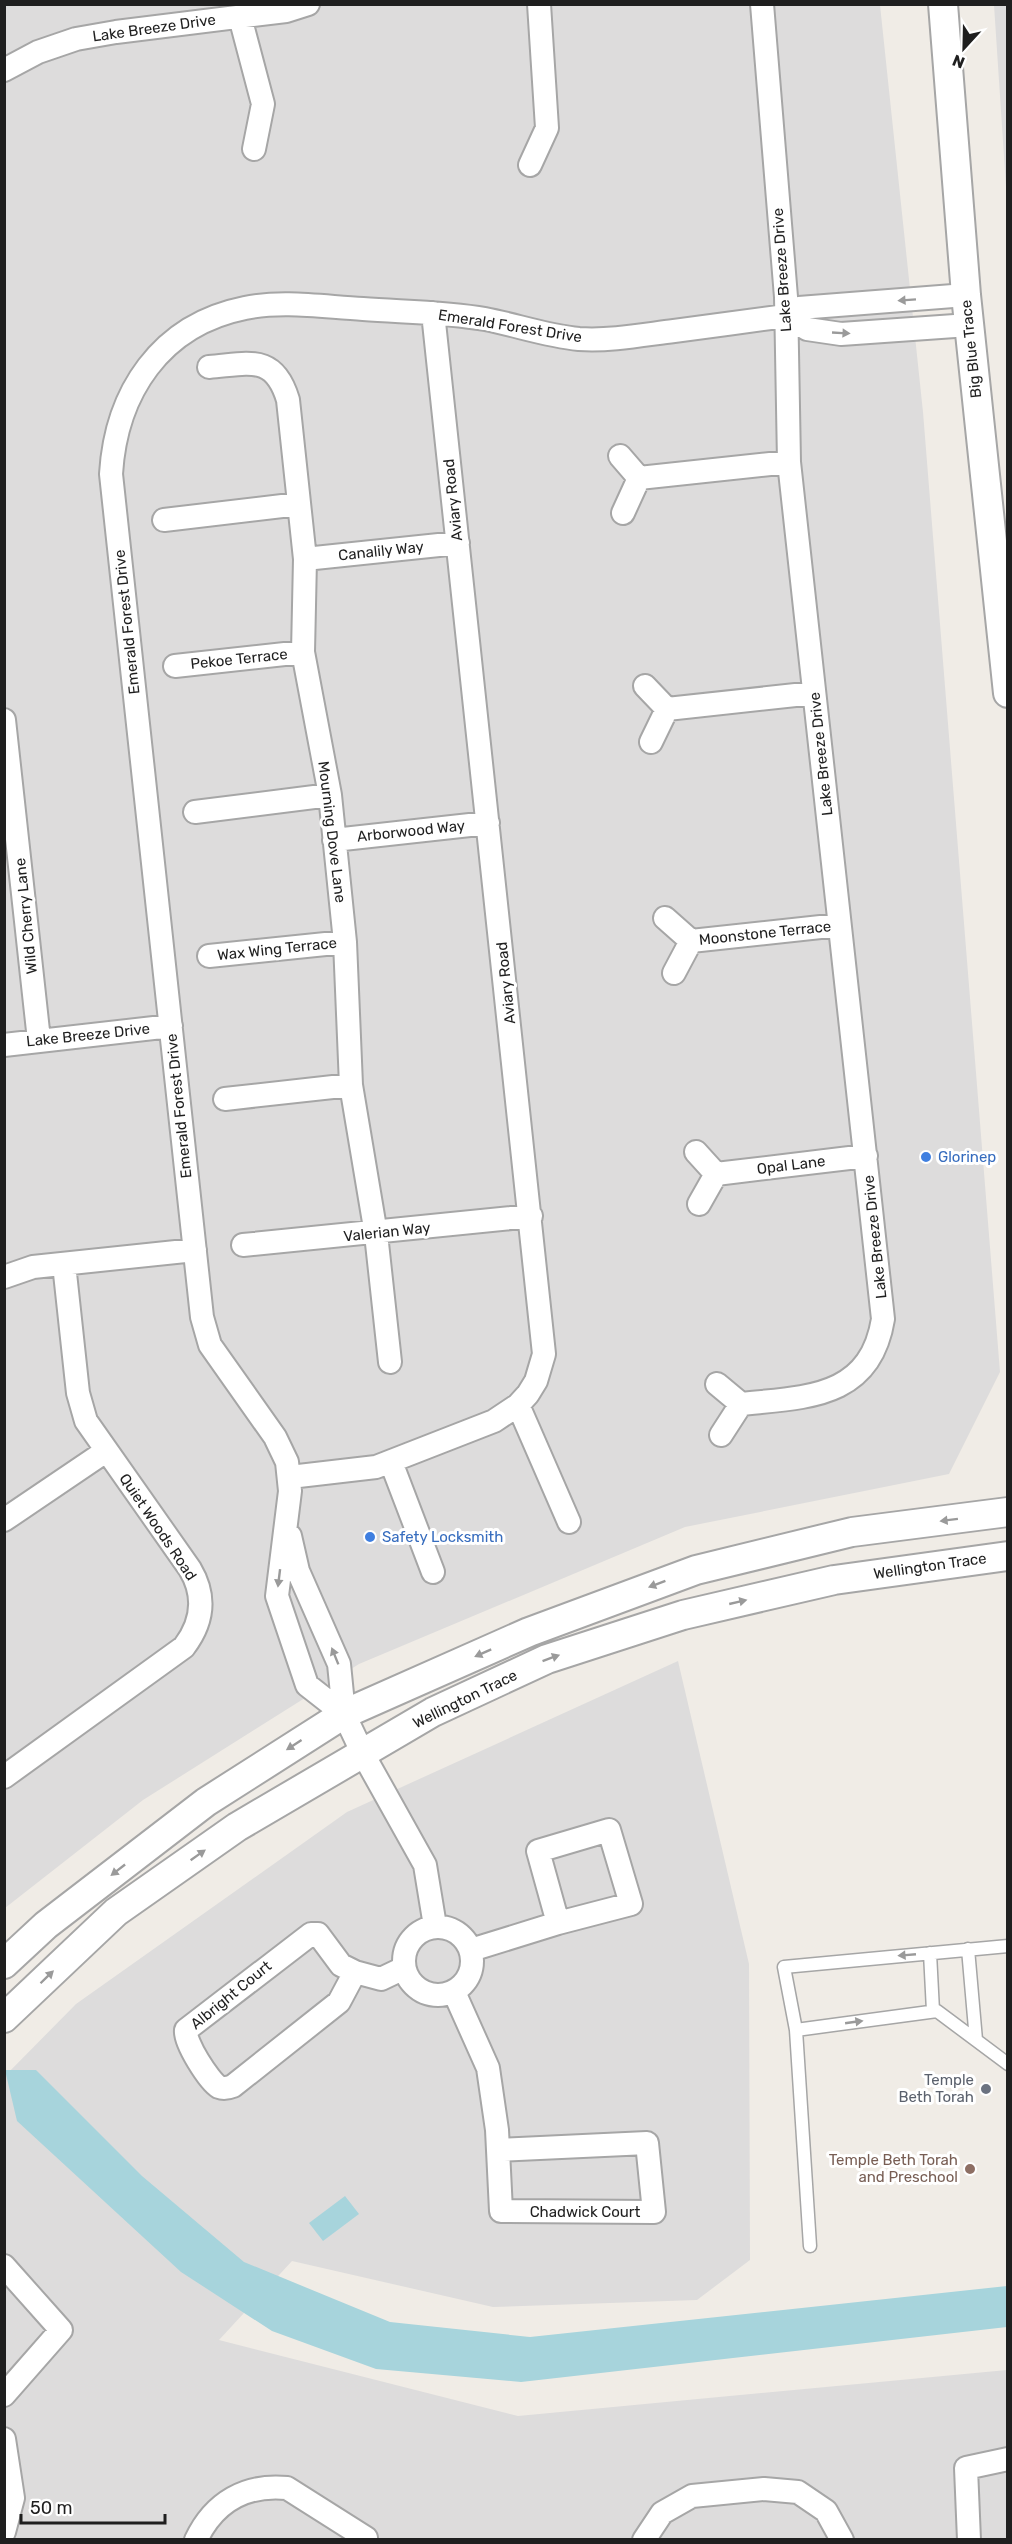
<svg xmlns="http://www.w3.org/2000/svg" width="1012" height="2544" font-family="Rubik,sans-serif">
  <rect width="100%" height="100%" fill="#f0ece6"/>
  <path fill="#dddcdc" d="M5,5H880L923,412L1000,1372L949,1474L685,1527L359,1664L143,1800L5,1908Z
    M994,5H1007V202Z
    M678,1661L749,1964L750,2260L697,2300L493,2307L292,2261L219,2340L518,2416L1007,2370V2539L5,2540V2076L76,2004L347,1812Z"/>
  <path fill="#a7d4dc" d="M5,2070H36L142,2176L244,2262L390,2322L530,2337L1007,2286V2327L521,2382L376,2369L272,2331L181,2272L17,2121Z
    M345,2196L359,2214L323,2241L309,2223Z"/>
  <g fill="none" stroke-linecap="round" stroke-linejoin="round">
    <g stroke="#a6a6a6" stroke-width="15">
      <path id="service" d="M968,1949L976,2040
        M930,1953L933,2011
        M796,2030L937,2011L1008,2064
        M810,2246L796,2030L784,1967L1008,1946"/>
    </g>
    <g stroke="#a6a6a6" stroke-width="26">
      <path id="minor" d="M240,17L263,104L254,149
        M4,70L38,52L76,39L116,32L286,11L308,4
        M530,165L547,128L539,4
        M786,316L807,329L841,334L969,325
        M209,367C248,364 274,353 288,400L305,559L303,652L330,795L345,942L351,1085L376,1234L390,1362
        M620,456L639,478L623,513
        M639,478L789,462
        M164,520L299,504
        M305,559L458,543
        M175,666L303,652
        M645,686L667,709L651,742
        M667,709L814,693
        M4,720L39,1040
        M195,812L330,795
        M334,840L488,823
        M665,918L691,941L674,973
        M691,941L839,925
        M209,956L345,942
        M4,1045L171,1026
        M225,1099L351,1085
        M696,1152L716,1174L699,1204
        M716,1174L866,1156
        M243,1245L531,1216
        M4,1277L33,1267L195,1250
        M717,1384L741,1404L721,1435
        M741,1404C806,1397 870,1399 883,1319L789,462L786,297L762,4
        M518,1405L569,1522
        M391,1462L433,1572
        M290,1477L376,1467L494,1421L518,1405L528,1394L536,1381L544,1354L433,313
        M4,1520L106,1451
        M290,1536L298,1571L339,1664L344,1714L363,1754L425,1865L435,1926
        M344,1714L307,1685L277,1596L290,1491L287,1462L275,1437L210,1345L202,1317L111,474C116,393 160,325 245,308C283,300 324,307 363,309C404,312 445,312 485,319C516,325 547,336 579,339C611,341 642,335 674,331C711,326 749,321 786,316L799,308L966,295
        M4,1777L184,1647C203,1622 206,1596 190,1569L86,1421L78,1393L64,1264
        M404 1961a34 34 0 1 1 68 0a34 34 0 1 1-68 0Z
        M471,1950L558,1923L538,1851L609,1830L631,1904L558,1923
        M355,1972L339,2002L233,2086C228,2088 224,2089 219,2087C209,2081 184,2042 186,2030L311,1934H318L341,1965L355,1972L381,1979L404,1968
        M454,1992L488,2068L497,2130L501,2211L654,2212L647,2143L498,2150
        M4,2266L61,2330L4,2395
        M4,2439L13,2498L4,2532
        M196,2540C214,2502 246,2484 287,2488L366,2538
        M644,2540L662,2513L692,2496L764,2489L798,2492L826,2511L842,2540
        M969,2540L966,2468L1008,2459"/>
    </g>
    <g stroke="#a6a6a6" stroke-width="32">
      <path id="tertiary" d="M943,4L966,295L1008,693
        M4,1964L46,1925L206,1802L344,1714L529,1632L696,1570L852,1532L1008,1512
        M4,2018L116,1912L237,1827L433,1712L547,1659L683,1615L834,1580L1008,1556"/>
    </g>
    <use href="#service" stroke="#fff" stroke-width="12"/>
    <use href="#minor" stroke="#fff" stroke-width="22"/>
    <use href="#tertiary" stroke="#fff" stroke-width="28"/>
  </g>
  <defs><path id="oneway-solid" d="M-6-.8H1V-3.2L6.5 0L1 3.2V.8H-6Z" transform="scale(1.5)"/></defs>
  <g fill="#9a9a9a">
    <use href="#oneway-solid" transform="translate(907 300) rotate(176)"/>
    <use href="#oneway-solid" transform="translate(841 333) rotate(3)"/>
    <use href="#oneway-solid" transform="translate(949 1520) rotate(173)"/>
    <use href="#oneway-solid" transform="translate(279 1578) rotate(97)"/>
    <use href="#oneway-solid" transform="translate(657 1584) rotate(159)"/>
    <use href="#oneway-solid" transform="translate(738 1602) rotate(-13)"/>
    <use href="#oneway-solid" transform="translate(483 1653) rotate(156)"/>
    <use href="#oneway-solid" transform="translate(335 1656) rotate(-112)"/>
    <use href="#oneway-solid" transform="translate(551 1658) rotate(-20)"/>
    <use href="#oneway-solid" transform="translate(294 1745) rotate(147)"/>
    <use href="#oneway-solid" transform="translate(198 1855) rotate(-35)"/>
    <use href="#oneway-solid" transform="translate(118 1870) rotate(142)"/>
    <use href="#oneway-solid" transform="translate(907 1955) rotate(175)"/>
    <use href="#oneway-solid" transform="translate(47 1977) rotate(-44)"/>
    <use href="#oneway-solid" transform="translate(854 2022) rotate(-8)"/>
  </g>
  <g fill="#3f7fe0" stroke="#fff" stroke-width="2">
    <circle cx="926" cy="1157" r="6"/>
    <circle cx="370" cy="1537" r="6"/>
  </g>
  <circle fill="#6b7280" stroke="#fff" stroke-width="2" cx="986" cy="2089" r="6"/>
  <circle fill="#8d6e63" stroke="#fff" stroke-width="2" cx="970" cy="2169" r="6"/>
  <g text-anchor="middle" stroke-width="6" stroke-linejoin="round" paint-order="stroke">
    <g font-size="15" fill="#1f1f1f" stroke="#fff">
      <text transform="translate(154 28) rotate(-8)" y="5">Lake Breeze Drive</text>
      <text transform="translate(782 270) rotate(-94)" y="5">Lake Breeze Drive</text>
      <text transform="translate(510 326) rotate(9)" y="5">Emerald Forest Drive</text>
      <text transform="translate(971 349) rotate(-96)" y="5">Big Blue Trace</text>
      <text transform="translate(453 500) rotate(-96)" y="5">Aviary Road</text>
      <text transform="translate(381 551) rotate(-6)" y="5">Canalily Way</text>
      <text transform="translate(127 622) rotate(-96)" y="5">Emerald Forest Drive</text>
      <text transform="translate(239 659) rotate(-6)" y="5">Pekoe Terrace</text>
      <text transform="translate(821 754) rotate(-96)" y="5">Lake Breeze Drive</text>
      <text transform="translate(411 831) rotate(-6)" y="5">Arborwood Way</text>
      <text transform="translate(332 832) rotate(83)" y="5">Mourning Dove Lane</text>
      <text transform="translate(26 916) rotate(-96)" y="5">Wild Cherry Lane</text>
      <text transform="translate(765 933) rotate(-6)" y="5">Moonstone Terrace</text>
      <text transform="translate(277 949) rotate(-6)" y="5">Wax Wing Terrace</text>
      <text transform="translate(506 983) rotate(-96)" y="5">Aviary Road</text>
      <text transform="translate(88 1035) rotate(-6)" y="5">Lake Breeze Drive</text>
      <text transform="translate(179 1106) rotate(-96)" y="5">Emerald Forest Drive</text>
      <text transform="translate(791 1165) rotate(-7)" y="5">Opal Lane</text>
      <text transform="translate(387 1232) rotate(-6)" y="5">Valerian Way</text>
      <text transform="translate(875 1237) rotate(-96)" y="5">Lake Breeze Drive</text>
      <text transform="translate(158 1527) rotate(56)" y="5">Quiet Woods Road</text>
      <text transform="translate(930 1566) rotate(-8)" y="5">Wellington Trace</text>
      <text transform="translate(465 1699) rotate(-26)" y="5">Wellington Trace</text>
      <text transform="translate(231 1995) rotate(-39)" y="5">Albright Court</text>
      <text x="585" y="2217">Chadwick Court</text>
    </g>
    <g font-size="15" fill="#366cbe" stroke="#fff" text-anchor="start">
      <text x="938" y="1162">Glorinep</text>
      <text x="382" y="1542">Safety Locksmith</text>
    </g>
    <g font-size="15" fill="#5b616d" stroke="#fff" text-anchor="end">
      <text x="974" y="2085">Temple<tspan x="974" dy="17">Beth Torah</tspan></text>
    </g>
    <g font-size="15" fill="#785e54" stroke="#fff" text-anchor="end">
      <text x="958" y="2165">Temple Beth Torah<tspan x="958" dy="17">and Preschool</tspan></text>
    </g>
  </g>
  <rect width="1012" height="2544" fill="none" stroke="#1f1f1f" stroke-width="12"/>
  <g transform="translate(964 48) rotate(202)" stroke="#ffffff" stroke-width="4.5" paint-order="stroke">
  <path d="M0-4.5L10 22L0 15L-10 22Z" fill="#1f1f1f"/>
  <text y="-9" font-size="16" font-weight="bold" text-anchor="middle" fill="#1f1f1f">N</text>
  </g>
  <path d="M21 2514v9h144v-9" fill="none" stroke="#1f1f1f" stroke-width="3"/>
  <text x="30" y="2514" font-size="18" fill="#1f1f1f" stroke="#ffffff" stroke-width="4.5" paint-order="stroke">50 m</text>
</svg>
